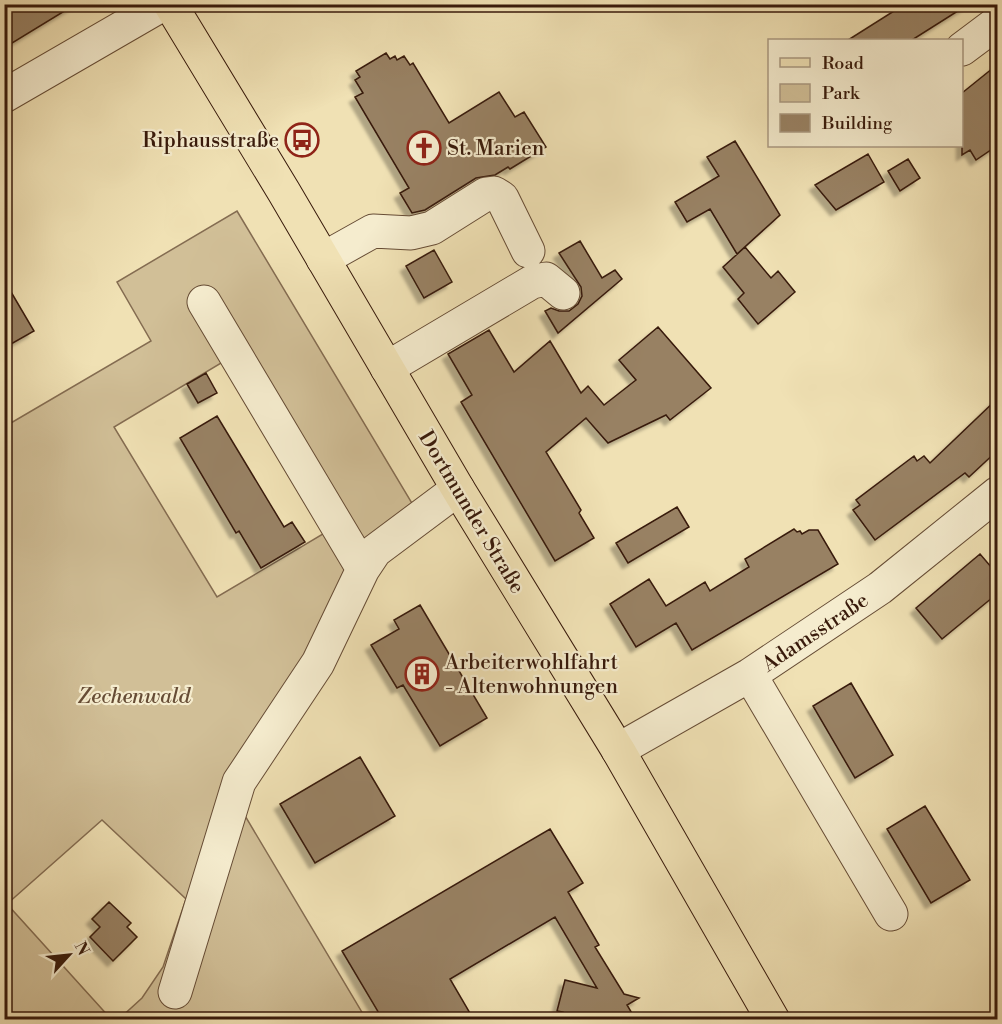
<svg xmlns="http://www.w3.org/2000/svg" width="1002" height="1024" font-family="'Libre Bodoni',serif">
  <defs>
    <filter id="shadow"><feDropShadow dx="-5.5" dy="5.5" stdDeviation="1.5" flood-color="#0004"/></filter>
  </defs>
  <rect width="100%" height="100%" fill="#f0e1b4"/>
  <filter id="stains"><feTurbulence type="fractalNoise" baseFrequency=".00333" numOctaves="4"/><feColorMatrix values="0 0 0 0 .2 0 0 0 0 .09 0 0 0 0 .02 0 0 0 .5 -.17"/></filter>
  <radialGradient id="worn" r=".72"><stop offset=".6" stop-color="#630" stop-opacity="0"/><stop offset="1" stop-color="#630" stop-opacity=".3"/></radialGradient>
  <path fill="#d1bf97" stroke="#846c51" stroke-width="1.5" fill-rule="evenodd" d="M237,211L425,525L386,551L238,804L366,1019H119L142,998L163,967L186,899L102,820L7,904L111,1019H5L4,427L151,341L117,282ZM226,360L328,531L217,597L114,427Z"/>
  <path fill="#988163" stroke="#381a0b" stroke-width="1.5" filter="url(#shadow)" d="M4,4H76L4,48Z
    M905,4H969L912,40H848Z
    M386,53L390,59L395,56L397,60L404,56L410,65L413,63L449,123L499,92L515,117L524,112L546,147L510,169L508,167L495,175L476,178L425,210L412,213L400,193L409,188L355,97L363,93L355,80L360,77L356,71Z
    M998,64V145L976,160L970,150L962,155V93Z
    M735,141L780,215L737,254L710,209L687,222L675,202L719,176L707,157Z
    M868,154L884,182L836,210L815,185Z
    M908,159L920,178L900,191L888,171Z
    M580,241L602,278L615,270L622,279L558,333L545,311L551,308L559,311H569L578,304L582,296L581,287L559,253Z
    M745,247L771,278L778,271L795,292L758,324L738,299L744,293L723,267Z
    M434,250L452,282L424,298L406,266Z
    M4,280L34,331L4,348Z
    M658,327L711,388L670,420L666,415L608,443L586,418L546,452L581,510L579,513L594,538L555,561L461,402L472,395L448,354L489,330L514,372L550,341L581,393L588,386L604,405L636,380L619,360Z
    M206,373L217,393L198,403L187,384Z
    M998,398V450L969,477L965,473L875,540L853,510L860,505L856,500L914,456L917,461L924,456L930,463Z
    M217,416L284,527L292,522L305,542L261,568L239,531L236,533L180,438Z
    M677,507L689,527L628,563L616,543Z
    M794,529L797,532L800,531L802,534L809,530H818L838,564L692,650L676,623L636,647L610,604L649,579L666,606L705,582L710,591L749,567L745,559Z
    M980,554L998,575V593L942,639L916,608Z
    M420,605L487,718L440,746L403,685L397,688L371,645L399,629L394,620Z
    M851,683L893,755L855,778L813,706Z
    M360,757L395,816L315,863L280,804Z
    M925,806L970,880L931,903L887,829Z
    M550,829L583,883L568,892L599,945L595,947L624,994L639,998L627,1005L636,1020H561L563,1012L557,1011L565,980L597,988L555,917L450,979L474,1020H383L342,951Z
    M109,902L131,923L127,927L137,937L113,961L90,937L100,927L92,919Z"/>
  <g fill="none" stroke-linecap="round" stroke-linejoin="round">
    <g stroke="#664c35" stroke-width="35">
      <path id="minor" d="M962,49L998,22
        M4,96L163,4
        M323,259L373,231L411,233L432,228L486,194L494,193L502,198L528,251
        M204,302L363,569
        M387,368L532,282L546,279L563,293
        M750,675L891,914
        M618,750L750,675L880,588L998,493
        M175,992L239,782L318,663L363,569L375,551L458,489"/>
    </g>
    <g stroke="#381a0b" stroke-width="35">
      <path id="major" d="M170,4L284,192L458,489L618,750L773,1020"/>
    </g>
    <use href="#minor" stroke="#f5ecce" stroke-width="33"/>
    <use href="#major" stroke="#f0e1b4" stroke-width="33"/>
  </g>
  <defs>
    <g id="bus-ring" transform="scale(1.725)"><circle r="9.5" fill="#f5ecce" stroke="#8f2418" stroke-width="1.5"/><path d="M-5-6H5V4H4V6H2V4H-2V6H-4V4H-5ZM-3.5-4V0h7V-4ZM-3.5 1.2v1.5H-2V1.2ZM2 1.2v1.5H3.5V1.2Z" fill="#8f2418"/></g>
    <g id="church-ring" transform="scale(1.725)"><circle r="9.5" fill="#f5ecce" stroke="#8f2418" stroke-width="1.5"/><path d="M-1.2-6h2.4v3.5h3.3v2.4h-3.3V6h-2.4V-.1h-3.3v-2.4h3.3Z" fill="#8f2418"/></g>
    <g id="building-ring" transform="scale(1.725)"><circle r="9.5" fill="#f5ecce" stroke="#8f2418" stroke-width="1.5"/><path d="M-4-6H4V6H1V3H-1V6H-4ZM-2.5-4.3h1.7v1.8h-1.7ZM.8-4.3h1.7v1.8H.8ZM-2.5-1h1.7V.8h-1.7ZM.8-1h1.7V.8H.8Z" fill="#8f2418"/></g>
  </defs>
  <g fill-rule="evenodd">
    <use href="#bus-ring" x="302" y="140"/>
    <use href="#church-ring" x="424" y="148"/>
    <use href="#building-ring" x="422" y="674"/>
  </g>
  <g text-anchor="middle" stroke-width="4.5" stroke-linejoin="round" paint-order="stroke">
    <g font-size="21" fill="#381a0b" stroke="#f5ecce" text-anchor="start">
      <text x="279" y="147" text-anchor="end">Riphausstraße</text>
      <text x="447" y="155">St. Marien</text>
      <text x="445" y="669">Arbeiterwohlfahrt<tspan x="445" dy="24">- Altenwohnungen</tspan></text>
    </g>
    <g font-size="21" fill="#381a0b" stroke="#f5ecce">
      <text transform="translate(472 512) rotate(59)" y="7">Dortmunder Straße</text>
      <text transform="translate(815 632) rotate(-34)" y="7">Adamsstraße</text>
    </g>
    <g font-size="21" font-style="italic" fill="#664c35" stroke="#f5ecce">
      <text x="134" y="703">Zechenwald</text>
    </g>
  </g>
  <rect width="1002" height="1024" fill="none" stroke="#f0e1b4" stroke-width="24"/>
  <rect x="6" y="6" width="990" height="1012" fill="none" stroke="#381a0b" stroke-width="3"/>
  <rect x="12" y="12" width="978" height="1000" fill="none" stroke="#381a0b" stroke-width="1.5"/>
  <rect x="768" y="39" width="195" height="108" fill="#f5ecce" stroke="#a99880" stroke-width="1.5"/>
  <rect x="780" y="58" width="30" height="9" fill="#f0e1b4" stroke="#a99880" stroke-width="1.5"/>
  <text x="822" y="69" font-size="18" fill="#381a0b">Road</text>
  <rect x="780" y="84" width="30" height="18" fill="#d1bf97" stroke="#a99880" stroke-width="1.5"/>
  <text x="822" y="99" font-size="18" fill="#381a0b">Park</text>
  <rect x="780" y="114" width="30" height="18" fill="#988163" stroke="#a99880" stroke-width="1.5"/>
  <text x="822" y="129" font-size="18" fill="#381a0b">Building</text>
  <g transform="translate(69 955) rotate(63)" stroke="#f5ecce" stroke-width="4.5" paint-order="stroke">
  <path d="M0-4.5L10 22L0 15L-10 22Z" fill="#381a0b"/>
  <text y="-9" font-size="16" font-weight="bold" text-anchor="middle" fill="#381a0b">N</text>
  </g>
  <rect width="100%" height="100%" filter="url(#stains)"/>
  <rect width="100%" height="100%" fill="url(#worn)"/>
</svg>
